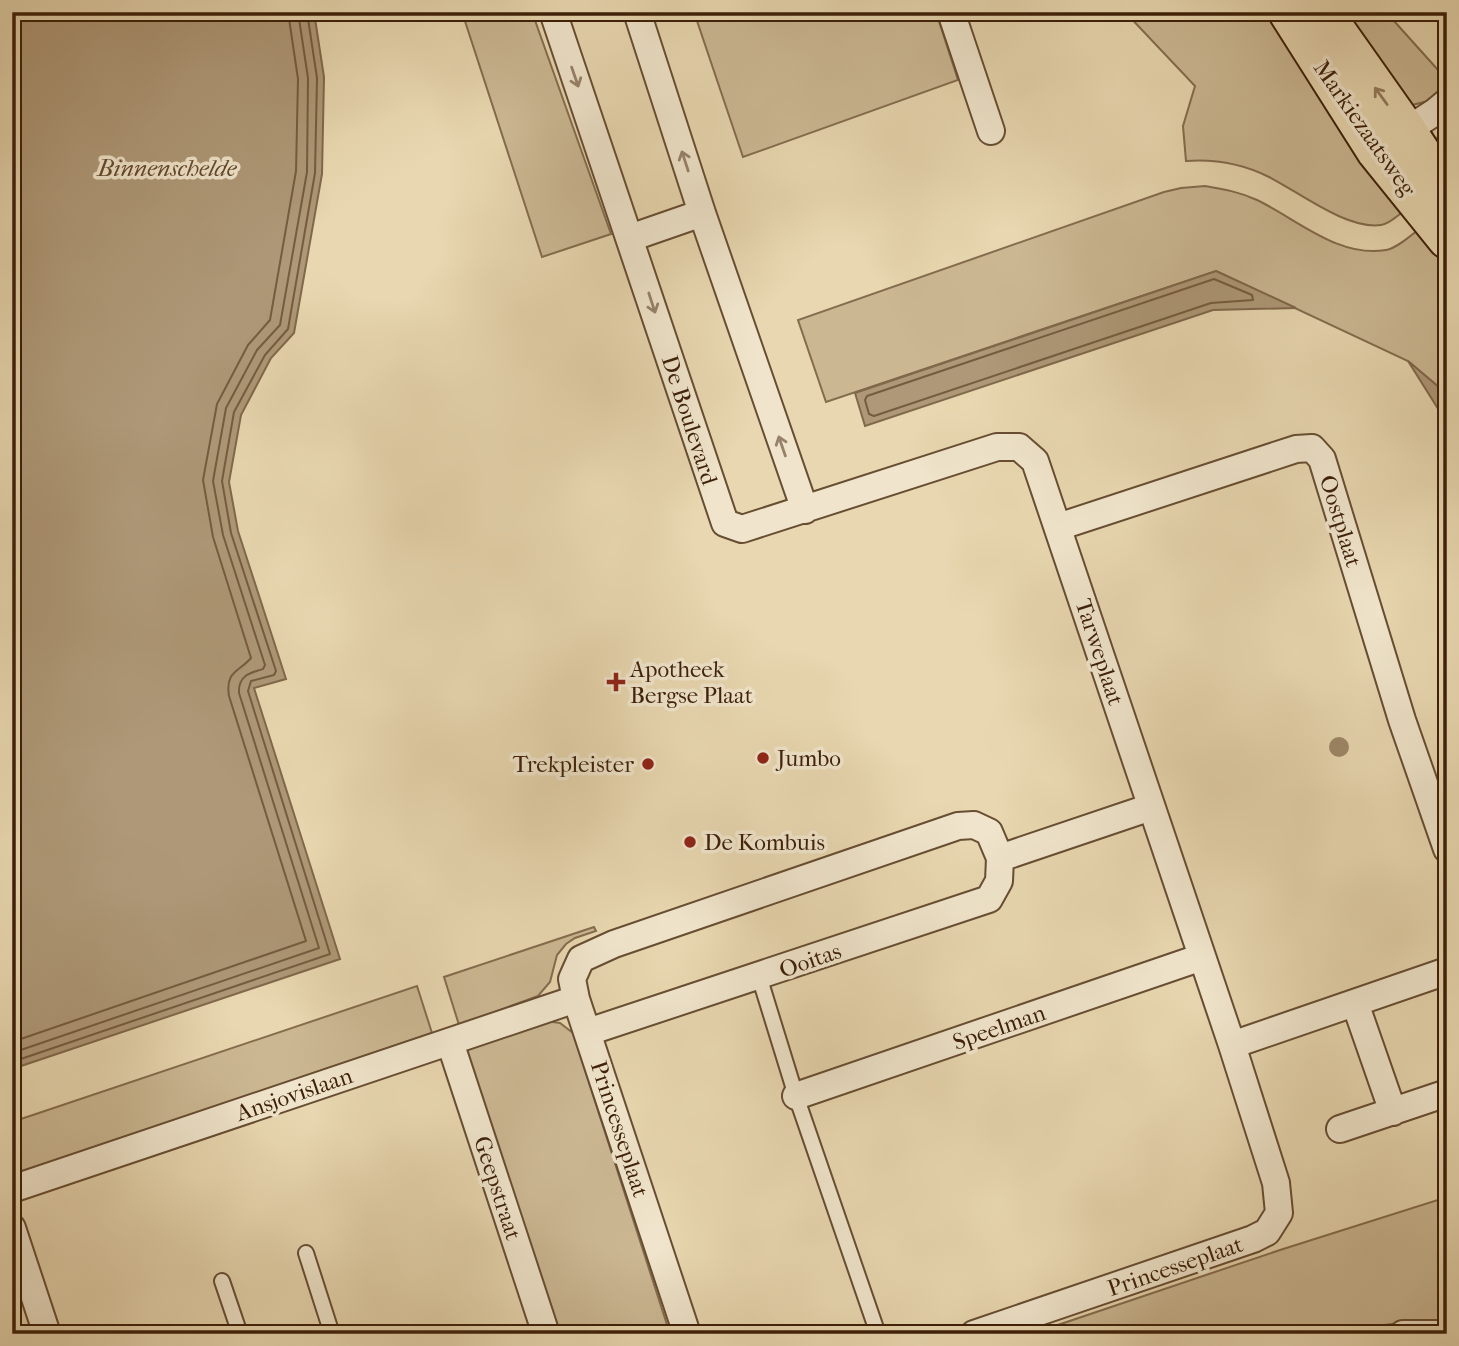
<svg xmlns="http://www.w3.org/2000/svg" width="1459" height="1346" font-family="'IM FELL French Canon',serif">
  <rect width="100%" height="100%" fill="#e8d7b0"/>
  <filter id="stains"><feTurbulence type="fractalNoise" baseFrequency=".00286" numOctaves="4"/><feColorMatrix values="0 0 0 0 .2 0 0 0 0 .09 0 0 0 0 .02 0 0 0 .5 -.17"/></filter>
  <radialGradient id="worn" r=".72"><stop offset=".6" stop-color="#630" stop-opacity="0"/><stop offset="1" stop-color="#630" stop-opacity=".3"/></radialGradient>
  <path fill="#cbb893" stroke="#846c4e" stroke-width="2" d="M462,12H532L611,234L542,257Z
    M694,12H936L958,80L743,157Z
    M1125,12H1269L1408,208C1400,213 1390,224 1381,225C1347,230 1299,192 1269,177C1243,164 1214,159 1186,161L1183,126L1195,86Z
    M1337,12H1386L1447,80V88L1432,100L1412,105Z
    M1447,123V173L1436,141L1441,129Z
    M1205,186C1223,189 1240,192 1257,200C1297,219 1338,258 1386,250C1398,248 1412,234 1422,227L1447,261V394L1408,361L1216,271L826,402L798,320L1164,192L1181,188Z
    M594,927L596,931L575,938L566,944L557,955L550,982L538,996L459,1025L444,977Z
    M417,986L432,1033L12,1175V1122Z
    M546,1021L560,1023L573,1033L670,1334H559L464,1049Z
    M1447,1197V1323C1409,1321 1386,1322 1349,1334H1051L1049,1328L1280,1250Z"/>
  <path fill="#ae9877" stroke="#80684b" stroke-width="2" d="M12,12H314L324,77L322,174L294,333L271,358L241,415L229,482L238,531L286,679L254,688L340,959L12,1069Z
    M1216,271L1296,308L1213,310L865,426L855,393Z
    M1408,361L1447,394V423Z"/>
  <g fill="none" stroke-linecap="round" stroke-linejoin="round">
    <path stroke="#755c40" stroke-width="2" d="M1214,279L1252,295L1253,300L1211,303L874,416L869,414L865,400L867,396Z
      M12,1042L306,941L229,696C225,671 239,672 251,658L213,537L203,480L217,404L248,345L270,320L296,171L298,79L288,12
      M12,1053L319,948L239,693C238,676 249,673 263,669L265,665L223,535L213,481L226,408L257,350L280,325L307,172L308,78L298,12
      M12,1062L330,954L248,691L251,681L274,675L276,671L231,533L222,481L234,412L265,355L288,329L315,173L317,78L307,12"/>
    <g stroke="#674d32" stroke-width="18">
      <path id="lane" d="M759,976L796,1096L878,1334
        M306,1253L332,1334
        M222,1281L240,1334"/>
    </g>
    <g stroke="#674d32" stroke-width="30">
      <path id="street" d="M553,12L725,523L742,529L997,447H1019L1035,461L1232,1045L1276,1183L1279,1213L1267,1232L1253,1239L974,1334
        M637,12L702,213L805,510
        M951,12L991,131
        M1392,140L1435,112L1447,102
        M630,238L702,213
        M1058,527L1296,449L1312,448L1322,459L1402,720L1447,849
        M1355,1003L1393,1112
        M588,1032L989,899L999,881L1000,858L1151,807
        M450,1042L546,1334
        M1232,1045L1447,971
        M796,1096L1202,957
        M1340,1129L1447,1093
        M12,1189L576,999
        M12,1228L47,1334
        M687,1334L576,999L572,979L581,959L614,944L958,826L974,825L989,832L1000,858
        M1403,1334H1444"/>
    </g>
    <g stroke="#3c1f08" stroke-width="42">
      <path id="primary" d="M1288,12L1376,151L1447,239
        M1323,12L1407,131L1447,193"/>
    </g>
    <use href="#lane" stroke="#f0e5cc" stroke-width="14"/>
    <use href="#street" stroke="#f0e5cc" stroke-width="26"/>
    <use href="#primary" stroke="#e8d7b0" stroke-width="38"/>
  </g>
  <circle fill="#9d8767" cx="1339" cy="747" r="10"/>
  <defs><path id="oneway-shaft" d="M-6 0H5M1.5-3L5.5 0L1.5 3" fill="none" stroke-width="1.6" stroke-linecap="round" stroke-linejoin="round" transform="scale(1.75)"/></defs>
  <g stroke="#96826a">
    <use href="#oneway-shaft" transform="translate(575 77) rotate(71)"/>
    <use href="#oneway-shaft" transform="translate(685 161) rotate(-108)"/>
    <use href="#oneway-shaft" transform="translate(652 303) rotate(72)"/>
    <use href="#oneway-shaft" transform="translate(782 446) rotate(-109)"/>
  </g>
  <use stroke="#927b5c" href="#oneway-shaft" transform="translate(1381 96) rotate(-126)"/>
  <g fill="#8f2418" stroke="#f0e5cc" stroke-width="2.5">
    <path d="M612.5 671.5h7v7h7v7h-7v7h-7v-7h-7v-7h7z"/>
    <circle cx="763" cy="758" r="7"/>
    <circle cx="648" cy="764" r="7"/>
    <circle cx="690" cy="842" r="7"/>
  </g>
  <g text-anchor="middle" stroke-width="7" stroke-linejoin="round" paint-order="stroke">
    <g font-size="23" fill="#3c1f08" stroke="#f0e5cc">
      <text transform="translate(1365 128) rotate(55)" y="8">Markiezaatsweg</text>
      <text transform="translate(690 420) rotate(72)" y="8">De Boulevard</text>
      <text transform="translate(1341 521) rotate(73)" y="8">Oostplaat</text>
      <text transform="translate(1100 652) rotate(72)" y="8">Tarweplaat</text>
      <text transform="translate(810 960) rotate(-19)" y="8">Ooitas</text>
      <text transform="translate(999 1027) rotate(-19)" y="8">Speelman</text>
      <text transform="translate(294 1094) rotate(-19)" y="8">Ansjovislaan</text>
      <text transform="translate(620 1129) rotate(72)" y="8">Princesseplaat</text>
      <text transform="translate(498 1188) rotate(72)" y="8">Geepstraat</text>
      <text transform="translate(1175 1266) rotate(-19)" y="8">Princesseplaat</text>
    </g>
    <g font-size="23" fill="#3c1f08" stroke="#f0e5cc" text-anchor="start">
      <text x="630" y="677">Apotheek<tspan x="630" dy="26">Bergse Plaat</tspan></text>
      <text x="777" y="766">Jumbo</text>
      <text x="634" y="772" text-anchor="end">Trekpleister</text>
      <text x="704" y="850">De Kombuis</text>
    </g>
    <g font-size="24" font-style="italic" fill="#64492f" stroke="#f0e5cc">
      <text x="167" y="176">Binnenschelde</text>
    </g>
  </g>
  <rect width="1459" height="1346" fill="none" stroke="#e8d7b0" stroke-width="42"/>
  <rect x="14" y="14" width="1431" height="1318" fill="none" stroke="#3c1f08" stroke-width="3.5"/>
  <rect x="21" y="21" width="1417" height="1304" fill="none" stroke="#3c1f08" stroke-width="2"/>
  <rect width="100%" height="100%" filter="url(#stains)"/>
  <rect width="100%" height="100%" fill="url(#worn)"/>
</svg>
